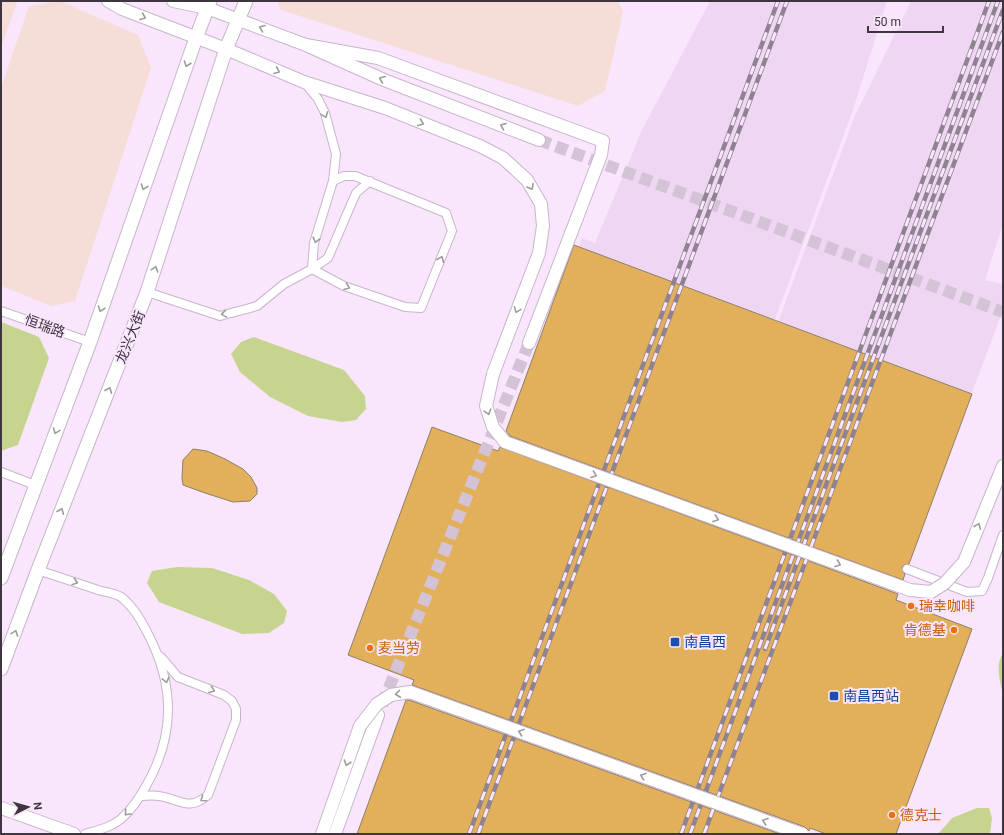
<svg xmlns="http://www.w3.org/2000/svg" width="1004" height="835" font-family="Roboto,'Noto Sans SC',sans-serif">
  <rect width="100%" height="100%" fill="#f9e6fd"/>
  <path fill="#f7ddd8" d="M1,1H16L17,3L1,48Z
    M60,1L138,35L151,68L75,301L52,306L1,286V88L29,6Z
    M277,1H618L623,12L605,91L578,106L281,10Z"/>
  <path fill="#efd7f4" d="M710,1H887L852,113L583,834H358L582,238L595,243L642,130Z
    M911,1H1003V224L985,280L1003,284V310L807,834H587L854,118Z"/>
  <path fill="#c6d48f" d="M1,322L39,337L49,358L18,445L1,451Z
    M254,337L344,370L365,396L366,409L356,420L342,422L308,416L270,397L240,372L231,354L241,342Z
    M177,567L212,568L249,580L274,594L287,611L284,623L269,633L242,634L159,602L147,583L152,571Z
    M1003,653V694C1000,682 995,664 1003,653Z
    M977,808H989L992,818L990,834H938L952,818Z"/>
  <path fill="#e2af5a" stroke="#8d7f69" d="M574,245L972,394L909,564L904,565L902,567L903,572L905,574L903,580L510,436L506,431Z
    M432,427L498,451L500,447L898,594L896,600L972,629L896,834H826L810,828L809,831L805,827L412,685L414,680L348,655Z
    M193,449L207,451L225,459L243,469L251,477L257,488V494L250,501L233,502L205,493L183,485L182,478L183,460Z
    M406,700H409L780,834H357Z"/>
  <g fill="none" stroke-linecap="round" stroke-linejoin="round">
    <path stroke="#d4c3d7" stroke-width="12" stroke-dasharray="12 6" stroke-linecap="butt" d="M539,140L1003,312
      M382,705L529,343"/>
    <g stroke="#c7b5ca" stroke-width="10">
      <path id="street" d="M333,181L344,176H355L446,213L452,231L421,308L405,307L344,286L312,269L328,258L356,193L370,181
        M147,292L220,316L257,306L284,284L312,269L314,243L333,181L336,154L325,113L318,99L305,83
        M1,311L90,342
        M1,472L35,485
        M907,569L967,592L982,591L988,578L1003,535
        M38,570C58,577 78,583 98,590C105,592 115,593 121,597C134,607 142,622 149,636C175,687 175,736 146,786C140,797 133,808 123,817C113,827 98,830 85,834
        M140,796C146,796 153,795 159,796C181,799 188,812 208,795L236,720V709L232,701L224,695L178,677L161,657"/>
    </g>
    <g stroke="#c7b5ca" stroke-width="14">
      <path id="secondary" d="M108,1L122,9L226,49L304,82L385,108L480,146L503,158L527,180L541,204L543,226L539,253L493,374
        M173,1L207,8L239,20L306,45L384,80L539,140
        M306,45L378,58L603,141L601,155L529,343
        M964,562L1003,466
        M1,808L74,834
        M322,834L360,726
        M335,834L378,715"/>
    </g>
    <g stroke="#c7b5ca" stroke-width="15">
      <path id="primary" d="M1,578L90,342L196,38L210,1
        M1,669L38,570L147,292L226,49L246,1"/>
    </g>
    <use href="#street" stroke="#fff" stroke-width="8"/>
    <use href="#secondary" stroke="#fff" stroke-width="12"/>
    <use href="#primary" stroke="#fff" stroke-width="13"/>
    <g stroke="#8f8291" stroke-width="4.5">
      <path id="rail" d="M765,649L1003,10
        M469,834L778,1
        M478,834L787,1
        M681,834L989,1
        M690,834L998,1
        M704,834L1003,32"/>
    </g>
    <use href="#rail" stroke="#f9e6fd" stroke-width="3" stroke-dasharray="9" stroke-linecap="butt"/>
    <g stroke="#c7b5ca" stroke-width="14" stroke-linecap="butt">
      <path id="secondary-bridge" d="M493,374L486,406L493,427L505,442L910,590L931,592L945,583L964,562
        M360,726L377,704L391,695L410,692L802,834"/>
    </g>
    <use href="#secondary-bridge" stroke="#fff" stroke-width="12"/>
  </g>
  <defs><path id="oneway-chevron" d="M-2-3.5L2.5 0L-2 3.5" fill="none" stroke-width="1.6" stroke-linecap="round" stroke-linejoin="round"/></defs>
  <g stroke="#9e9a9f">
    <use href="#oneway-chevron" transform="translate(143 17) rotate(22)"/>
    <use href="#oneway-chevron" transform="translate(262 28) rotate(-159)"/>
    <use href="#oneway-chevron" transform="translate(187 64) rotate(109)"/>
    <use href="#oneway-chevron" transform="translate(277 71) rotate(23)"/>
    <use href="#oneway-chevron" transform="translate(382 79) rotate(-157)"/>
    <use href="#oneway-chevron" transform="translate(325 115) rotate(69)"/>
    <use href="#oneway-chevron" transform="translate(421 123) rotate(22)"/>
    <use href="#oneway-chevron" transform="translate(503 126) rotate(-159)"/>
    <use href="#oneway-chevron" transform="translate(144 187) rotate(109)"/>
    <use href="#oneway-chevron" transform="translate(531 187) rotate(61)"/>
    <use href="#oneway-chevron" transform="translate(316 240) rotate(105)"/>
    <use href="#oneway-chevron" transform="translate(441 259) rotate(-68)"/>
    <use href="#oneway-chevron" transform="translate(155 269) rotate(-72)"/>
    <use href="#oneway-chevron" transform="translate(347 287) rotate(21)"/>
    <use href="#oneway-chevron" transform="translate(101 309) rotate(109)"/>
    <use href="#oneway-chevron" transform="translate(517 310) rotate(111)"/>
    <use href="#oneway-chevron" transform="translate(224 314) rotate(171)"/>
    <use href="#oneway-chevron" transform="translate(109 390) rotate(-68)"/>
    <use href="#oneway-chevron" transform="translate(488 412) rotate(73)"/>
    <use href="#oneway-chevron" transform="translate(56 431) rotate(111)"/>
    <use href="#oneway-chevron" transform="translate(594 475) rotate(20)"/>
    <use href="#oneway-chevron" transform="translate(61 511) rotate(-68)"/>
    <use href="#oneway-chevron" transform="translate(716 519) rotate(20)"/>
    <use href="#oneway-chevron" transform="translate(978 526) rotate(-68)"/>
    <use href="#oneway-chevron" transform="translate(838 564) rotate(20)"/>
    <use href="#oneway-chevron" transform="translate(75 582) rotate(18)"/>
    <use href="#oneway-chevron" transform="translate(15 633) rotate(-70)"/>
    <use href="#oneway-chevron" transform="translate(166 680) rotate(77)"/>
    <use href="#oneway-chevron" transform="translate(212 690) rotate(21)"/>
    <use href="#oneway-chevron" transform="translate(398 694) rotate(173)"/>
    <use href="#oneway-chevron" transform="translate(521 732) rotate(-160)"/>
    <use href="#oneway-chevron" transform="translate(347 763) rotate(109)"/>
    <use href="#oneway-chevron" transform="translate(643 776) rotate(-160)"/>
    <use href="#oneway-chevron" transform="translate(203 799) rotate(145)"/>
    <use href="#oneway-chevron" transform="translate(127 813) rotate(133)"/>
    <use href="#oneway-chevron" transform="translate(765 821) rotate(-160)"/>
  </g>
  <g fill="#e8710a" stroke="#f9e6fd" stroke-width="1.5">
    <circle cx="911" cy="606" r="4"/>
    <circle cx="954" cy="630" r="4"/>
    <circle cx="370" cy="648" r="4"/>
    <circle cx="892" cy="815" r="4"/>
  </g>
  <g fill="#1a4fb4" stroke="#f9e6fd" stroke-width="1.5">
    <rect x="670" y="637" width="10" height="10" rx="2"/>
    <rect x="829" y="691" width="10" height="10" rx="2"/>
  </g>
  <g text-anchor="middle" stroke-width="4" stroke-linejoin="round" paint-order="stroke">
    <g font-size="14" fill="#3e363f" stroke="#f9e6fd">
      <text transform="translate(45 326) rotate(20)" y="5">恒瑞路</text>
      <text transform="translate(130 337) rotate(-68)" y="5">龙兴大街</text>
    </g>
    <g font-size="14" fill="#c56008" stroke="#f9e6fd" text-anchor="start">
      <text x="919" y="611">瑞幸咖啡</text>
      <text x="946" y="635" text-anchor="end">肯德基</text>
      <text x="378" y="653">麦当劳</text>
      <text x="900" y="820">德克士</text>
    </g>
    <g font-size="14" fill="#164399" stroke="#f9e6fd" text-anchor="start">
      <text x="684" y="647">南昌西</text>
      <text x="843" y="701">南昌西站</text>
    </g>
  </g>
  <rect width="1004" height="835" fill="none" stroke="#3e363f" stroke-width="4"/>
  <g transform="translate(28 807) rotate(84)" stroke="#f9e6fd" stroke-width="3" paint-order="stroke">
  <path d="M0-3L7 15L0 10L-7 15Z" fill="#3e363f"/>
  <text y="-6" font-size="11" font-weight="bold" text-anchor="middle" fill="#3e363f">N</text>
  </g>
  <path d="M868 26v6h75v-6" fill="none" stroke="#3e363f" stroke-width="2"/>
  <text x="874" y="26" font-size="12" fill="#3e363f" stroke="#f9e6fd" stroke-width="3" paint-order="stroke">50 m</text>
</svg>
